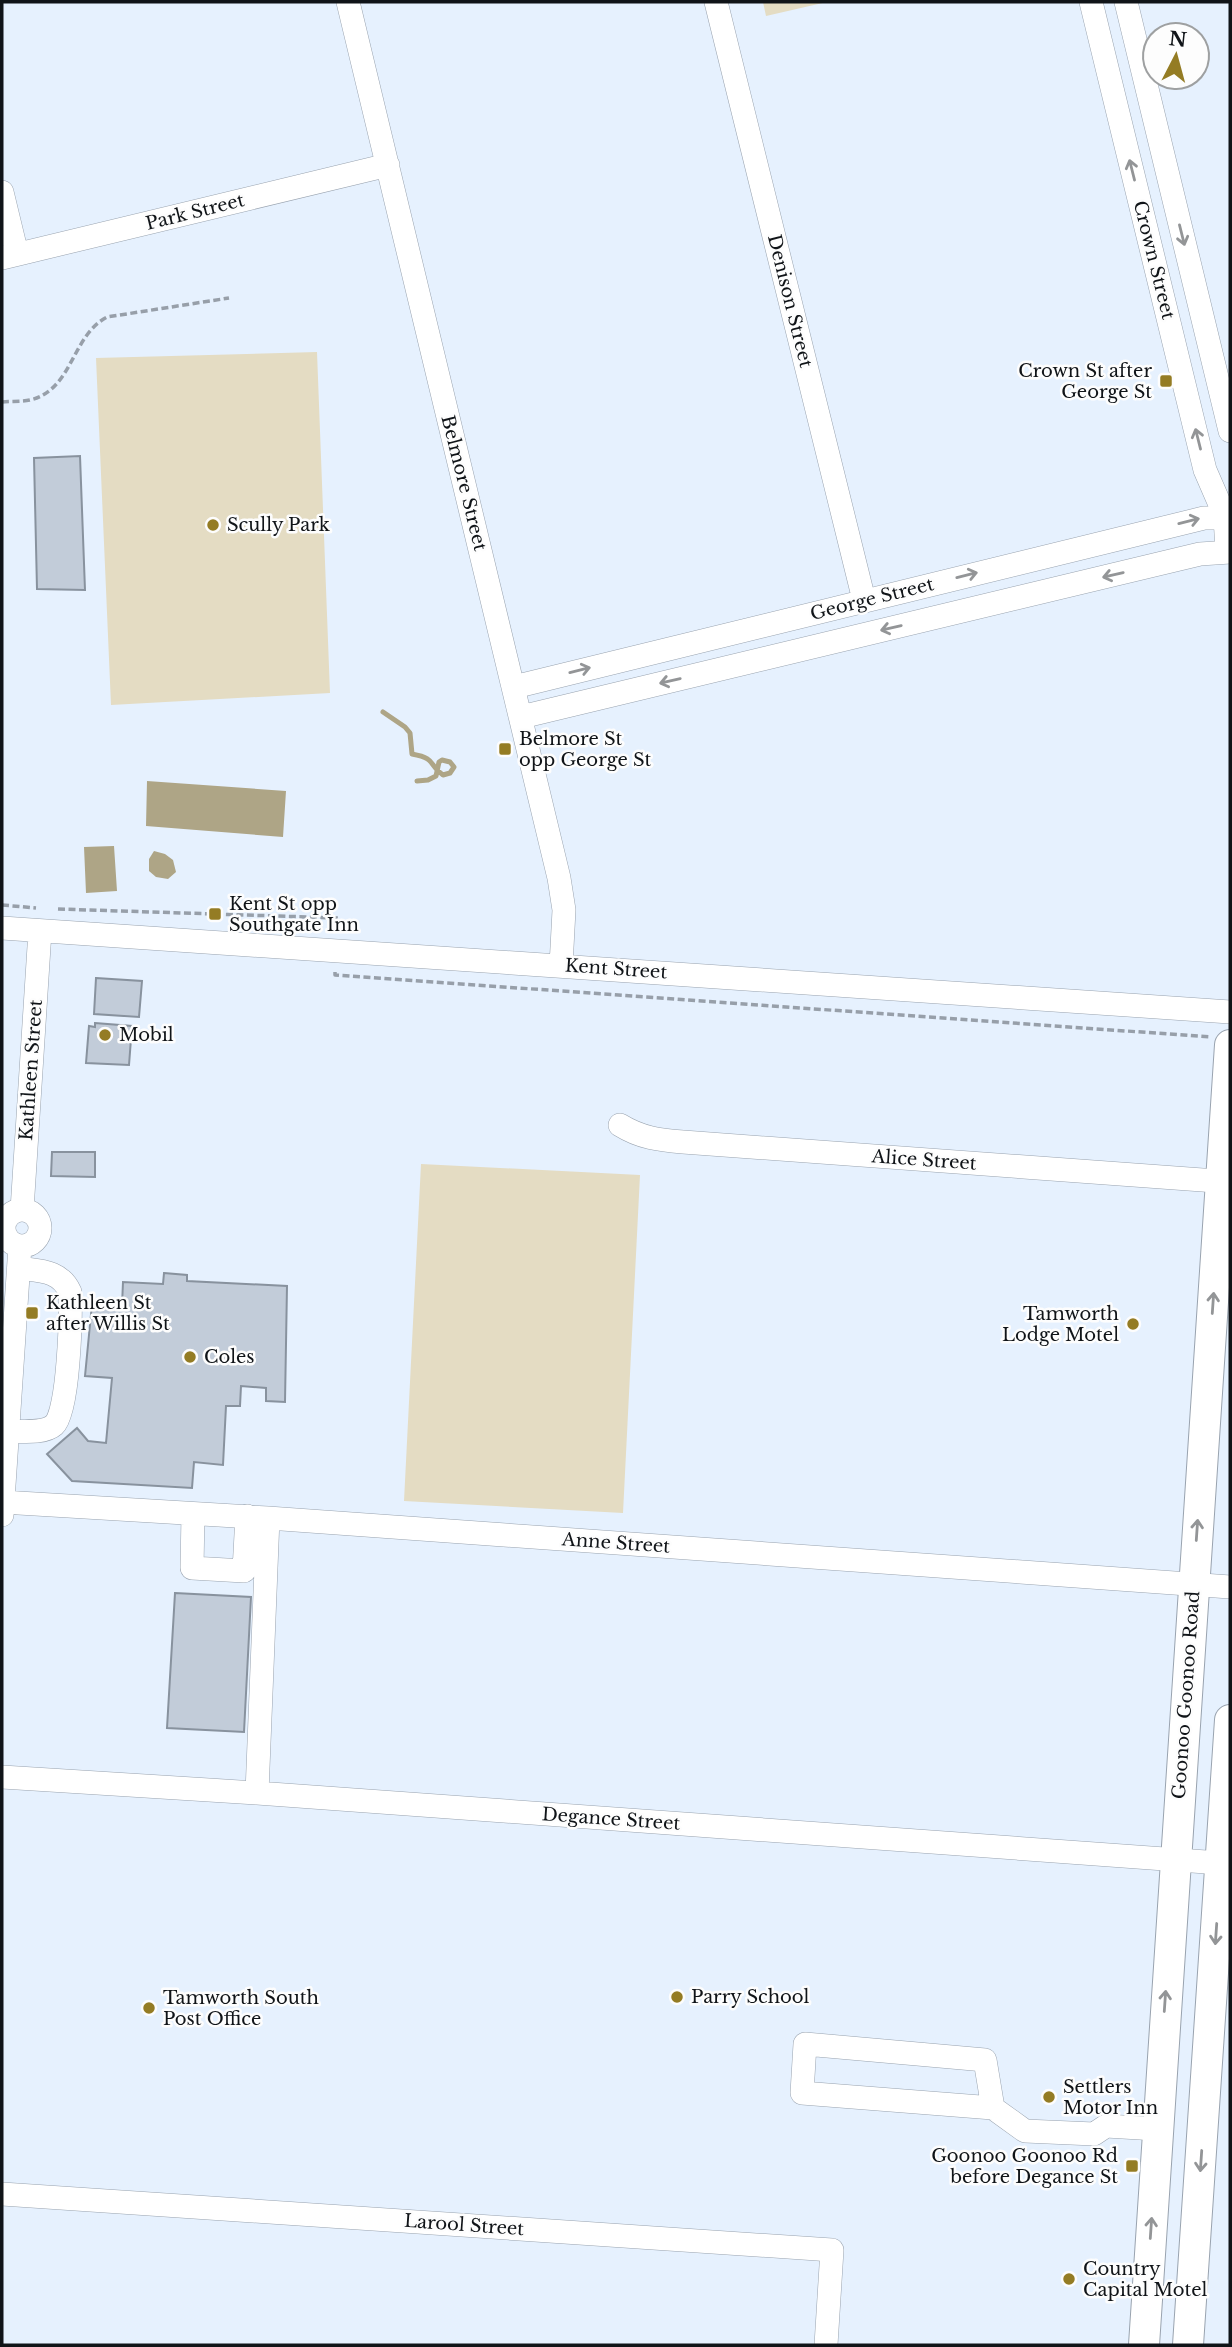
<svg xmlns="http://www.w3.org/2000/svg" width="1232" height="2347" font-family="'Libre Baskerville',serif">
  <rect width="100%" height="100%" fill="#e6f1fe"/>
  <path fill="#e4dcc3" d="M763,2H827L766,16Z
    M317,352L330,693L111,705L96,358Z
    M421,1164L640,1175L623,1513L404,1501Z"/>
  <path fill="#aea586" d="M147,781L286,791L283,837L146,826Z
    M114,846L117,891L86,893L84,847Z
    M154,851L165,854L173,860L176,872L168,879L156,877L149,871V859Z"/>
  <g fill="none" stroke-linecap="round" stroke-linejoin="round">
    <path stroke="#aea586" stroke-width="5" d="M383,712L405,727L410,733L412,754C438,759 427,764 443,775L450,773L454,767L450,762L442,760L439,762L436,776L428,780L417,781"/>
  </g>
  <path fill="#c2ccd9" stroke="#88929e" stroke-width="2" d="M80,456L85,590L37,589L34,458Z
    M96,978L142,981L139,1017L94,1014Z
    M95,1023L132,1026L129,1065L86,1063L89,1026L95,1027Z
    M52,1152H95V1177L51,1176Z
    M164,1273L187,1275V1281L287,1286L285,1402L266,1401V1388L241,1386L240,1406H226L223,1465L194,1462L192,1488L72,1481L47,1454L77,1428L88,1441L106,1443L112,1378L85,1376L92,1304L122,1306L123,1282L163,1284Z
    M175,1593L251,1597L244,1732L167,1728Z"/>
  <g fill="none" stroke-linecap="round" stroke-linejoin="round">
    <g stroke="#99a3af" stroke-width="24">
      <path id="minor" d="M348,2L559,878L564,910L561,966
        M716,2L864,600
        M1091,2L1205,470L1225,516L1227,551
        M1126,2L1230,431
        M2,192L17,254
        M2,258L388,165
        M514,687L1204,518H1230
        M521,717L1200,554L1230,552
        M2,928L1230,1012
        M620,1125C641,1138 659,1140 683,1142L1230,1182
        M4 1228a18 18 0 1 1 36 0a18 18 0 1 1-36 0Z
        M22,1210L40,931
        M7,1431C21,1431 44,1434 54,1425C69,1412 71,1314 70,1292C60,1270 40,1271 19,1268
        M2,1502L268,1518L1230,1587
        M193,1514L192,1568L244,1571L247,1516
        M2,1515L20,1246
        M2,1777L257,1793L1220,1863
        M257,1793L268,1518
        M993,2108L985,2060L805,2044L802,2093L993,2108L1025,2131L1094,2134L1106,2126L1157,2129
        M2,2194L832,2250L826,2345"/>
    </g>
    <g stroke="#99a3af" stroke-width="32">
      <path id="major" d="M1144,2345L1230,1045
        M1188,2345L1230,1720"/>
    </g>
    <path stroke="#979fa9" stroke-width="3.5" stroke-dasharray="7 3.5" stroke-linecap="butt" d="M2,402C11,401 21,402 30,400C73,390 71,336 107,317L229,298
      M2,905L36,908
      M58,909L339,918L338,933
      M335,972V975L1211,1037"/>
    <use href="#minor" stroke="#fff" stroke-width="23"/>
    <use href="#major" stroke="#fff" stroke-width="30"/>
  </g>
  <defs><path id="oneway-shaft" d="M-6 0H5M1.5-3L5.5 0L1.5 3" fill="none" stroke-width="1.6" stroke-linecap="round" stroke-linejoin="round" transform="scale(1.75)"/></defs>
  <g stroke="#939597">
    <use href="#oneway-shaft" transform="translate(1132 170) rotate(-104)"/>
    <use href="#oneway-shaft" transform="translate(1182 235) rotate(76)"/>
    <use href="#oneway-shaft" transform="translate(1198 439) rotate(-104)"/>
    <use href="#oneway-shaft" transform="translate(1189 521) rotate(-14)"/>
    <use href="#oneway-shaft" transform="translate(967 575) rotate(-14)"/>
    <use href="#oneway-shaft" transform="translate(1113 575) rotate(167)"/>
    <use href="#oneway-shaft" transform="translate(891 628) rotate(167)"/>
    <use href="#oneway-shaft" transform="translate(580 670) rotate(-14)"/>
    <use href="#oneway-shaft" transform="translate(670 681) rotate(167)"/>
    <use href="#oneway-shaft" transform="translate(1213 1303) rotate(-86)"/>
    <use href="#oneway-shaft" transform="translate(1197 1530) rotate(-86)"/>
    <use href="#oneway-shaft" transform="translate(1216 1934) rotate(94)"/>
    <use href="#oneway-shaft" transform="translate(1165 2001) rotate(-86)"/>
    <use href="#oneway-shaft" transform="translate(1201 2161) rotate(94)"/>
    <use href="#oneway-shaft" transform="translate(1151 2228) rotate(-86)"/>
  </g>
  <g fill="#947c24" stroke="#fdfdfd" stroke-width="2.5">
    <rect x="1159" y="374" width="14" height="14" rx="3.5"/>
    <circle cx="213" cy="525" r="7"/>
    <rect x="498" y="742" width="14" height="14" rx="3.5"/>
    <rect x="208" y="907" width="14" height="14" rx="3.5"/>
    <circle cx="105" cy="1035" r="7"/>
    <rect x="25" y="1306" width="14" height="14" rx="3.5"/>
    <circle cx="1133" cy="1324" r="7"/>
    <circle cx="190" cy="1357" r="7"/>
    <circle cx="677" cy="1997" r="7"/>
    <circle cx="149" cy="2008" r="7"/>
    <circle cx="1049" cy="2097" r="7"/>
    <rect x="1125" y="2159" width="14" height="14" rx="3.5"/>
    <circle cx="1069" cy="2279" r="7"/>
  </g>
  <g text-anchor="middle" stroke-width="5" stroke-linejoin="round" paint-order="stroke">
    <g font-size="18" fill="#101418" stroke="#fdfdfd">
      <text transform="translate(195 212) rotate(-14)" y="6">Park Street</text>
      <text transform="translate(1154 260) rotate(76)" y="6">Crown Street</text>
      <text transform="translate(790 301) rotate(76)" y="6">Denison Street</text>
      <text transform="translate(464 483) rotate(76)" y="6">Belmore Street</text>
      <text transform="translate(872 599) rotate(-14)" y="6">George Street</text>
      <text transform="translate(616 969) rotate(4)" y="6">Kent Street</text>
      <text transform="translate(31 1070) rotate(-86)" y="6">Kathleen Street</text>
      <text transform="translate(924 1160) rotate(4)" y="6">Alice Street</text>
      <text transform="translate(616 1543) rotate(4)" y="6">Anne Street</text>
      <text transform="translate(1186 1695) rotate(-86)" y="6">Goonoo Goonoo Road</text>
      <text transform="translate(611 1819) rotate(4)" y="6">Degance Street</text>
      <text transform="translate(464 2225) rotate(4)" y="6">Larool Street</text>
    </g>
    <g font-size="18" fill="#101418" stroke="#fdfdfd" text-anchor="start">
      <text x="1152" y="377" text-anchor="end">Crown St after<tspan x="1152" dy="21">George St</tspan></text>
      <text x="227" y="531">Scully Park</text>
      <text x="519" y="745">Belmore St<tspan x="519" dy="21">opp George St</tspan></text>
      <text x="229" y="910">Kent St opp<tspan x="229" dy="21">Southgate Inn</tspan></text>
      <text x="119" y="1041">Mobil</text>
      <text x="46" y="1309">Kathleen St<tspan x="46" dy="21">after Willis St</tspan></text>
      <text x="1119" y="1320" text-anchor="end">Tamworth<tspan x="1119" dy="21">Lodge Motel</tspan></text>
      <text x="204" y="1363">Coles</text>
      <text x="691" y="2003">Parry School</text>
      <text x="163" y="2004">Tamworth South<tspan x="163" dy="21">Post Office</tspan></text>
      <text x="1063" y="2093">Settlers<tspan x="1063" dy="21">Motor Inn</tspan></text>
      <text x="1118" y="2162" text-anchor="end">Goonoo Goonoo Rd<tspan x="1118" dy="21">before Degance St</tspan></text>
      <text x="1083" y="2275">Country<tspan x="1083" dy="21">Capital Motel</tspan></text>
    </g>
  </g>
  <rect width="1232" height="2347" fill="none" stroke="#101418" stroke-width="7"/>
  <g transform="translate(1176 56) rotate(6)"><circle r="33" fill="#fdfdfd" stroke="#9ea0a1" stroke-width="2"/>
  <path d="M0-5L12 26L0 18L-12 26Z" fill="#947c24"/>
  <text y="-10" font-size="19" font-weight="bold" text-anchor="middle" fill="#101418">N</text>
  </g>
</svg>
